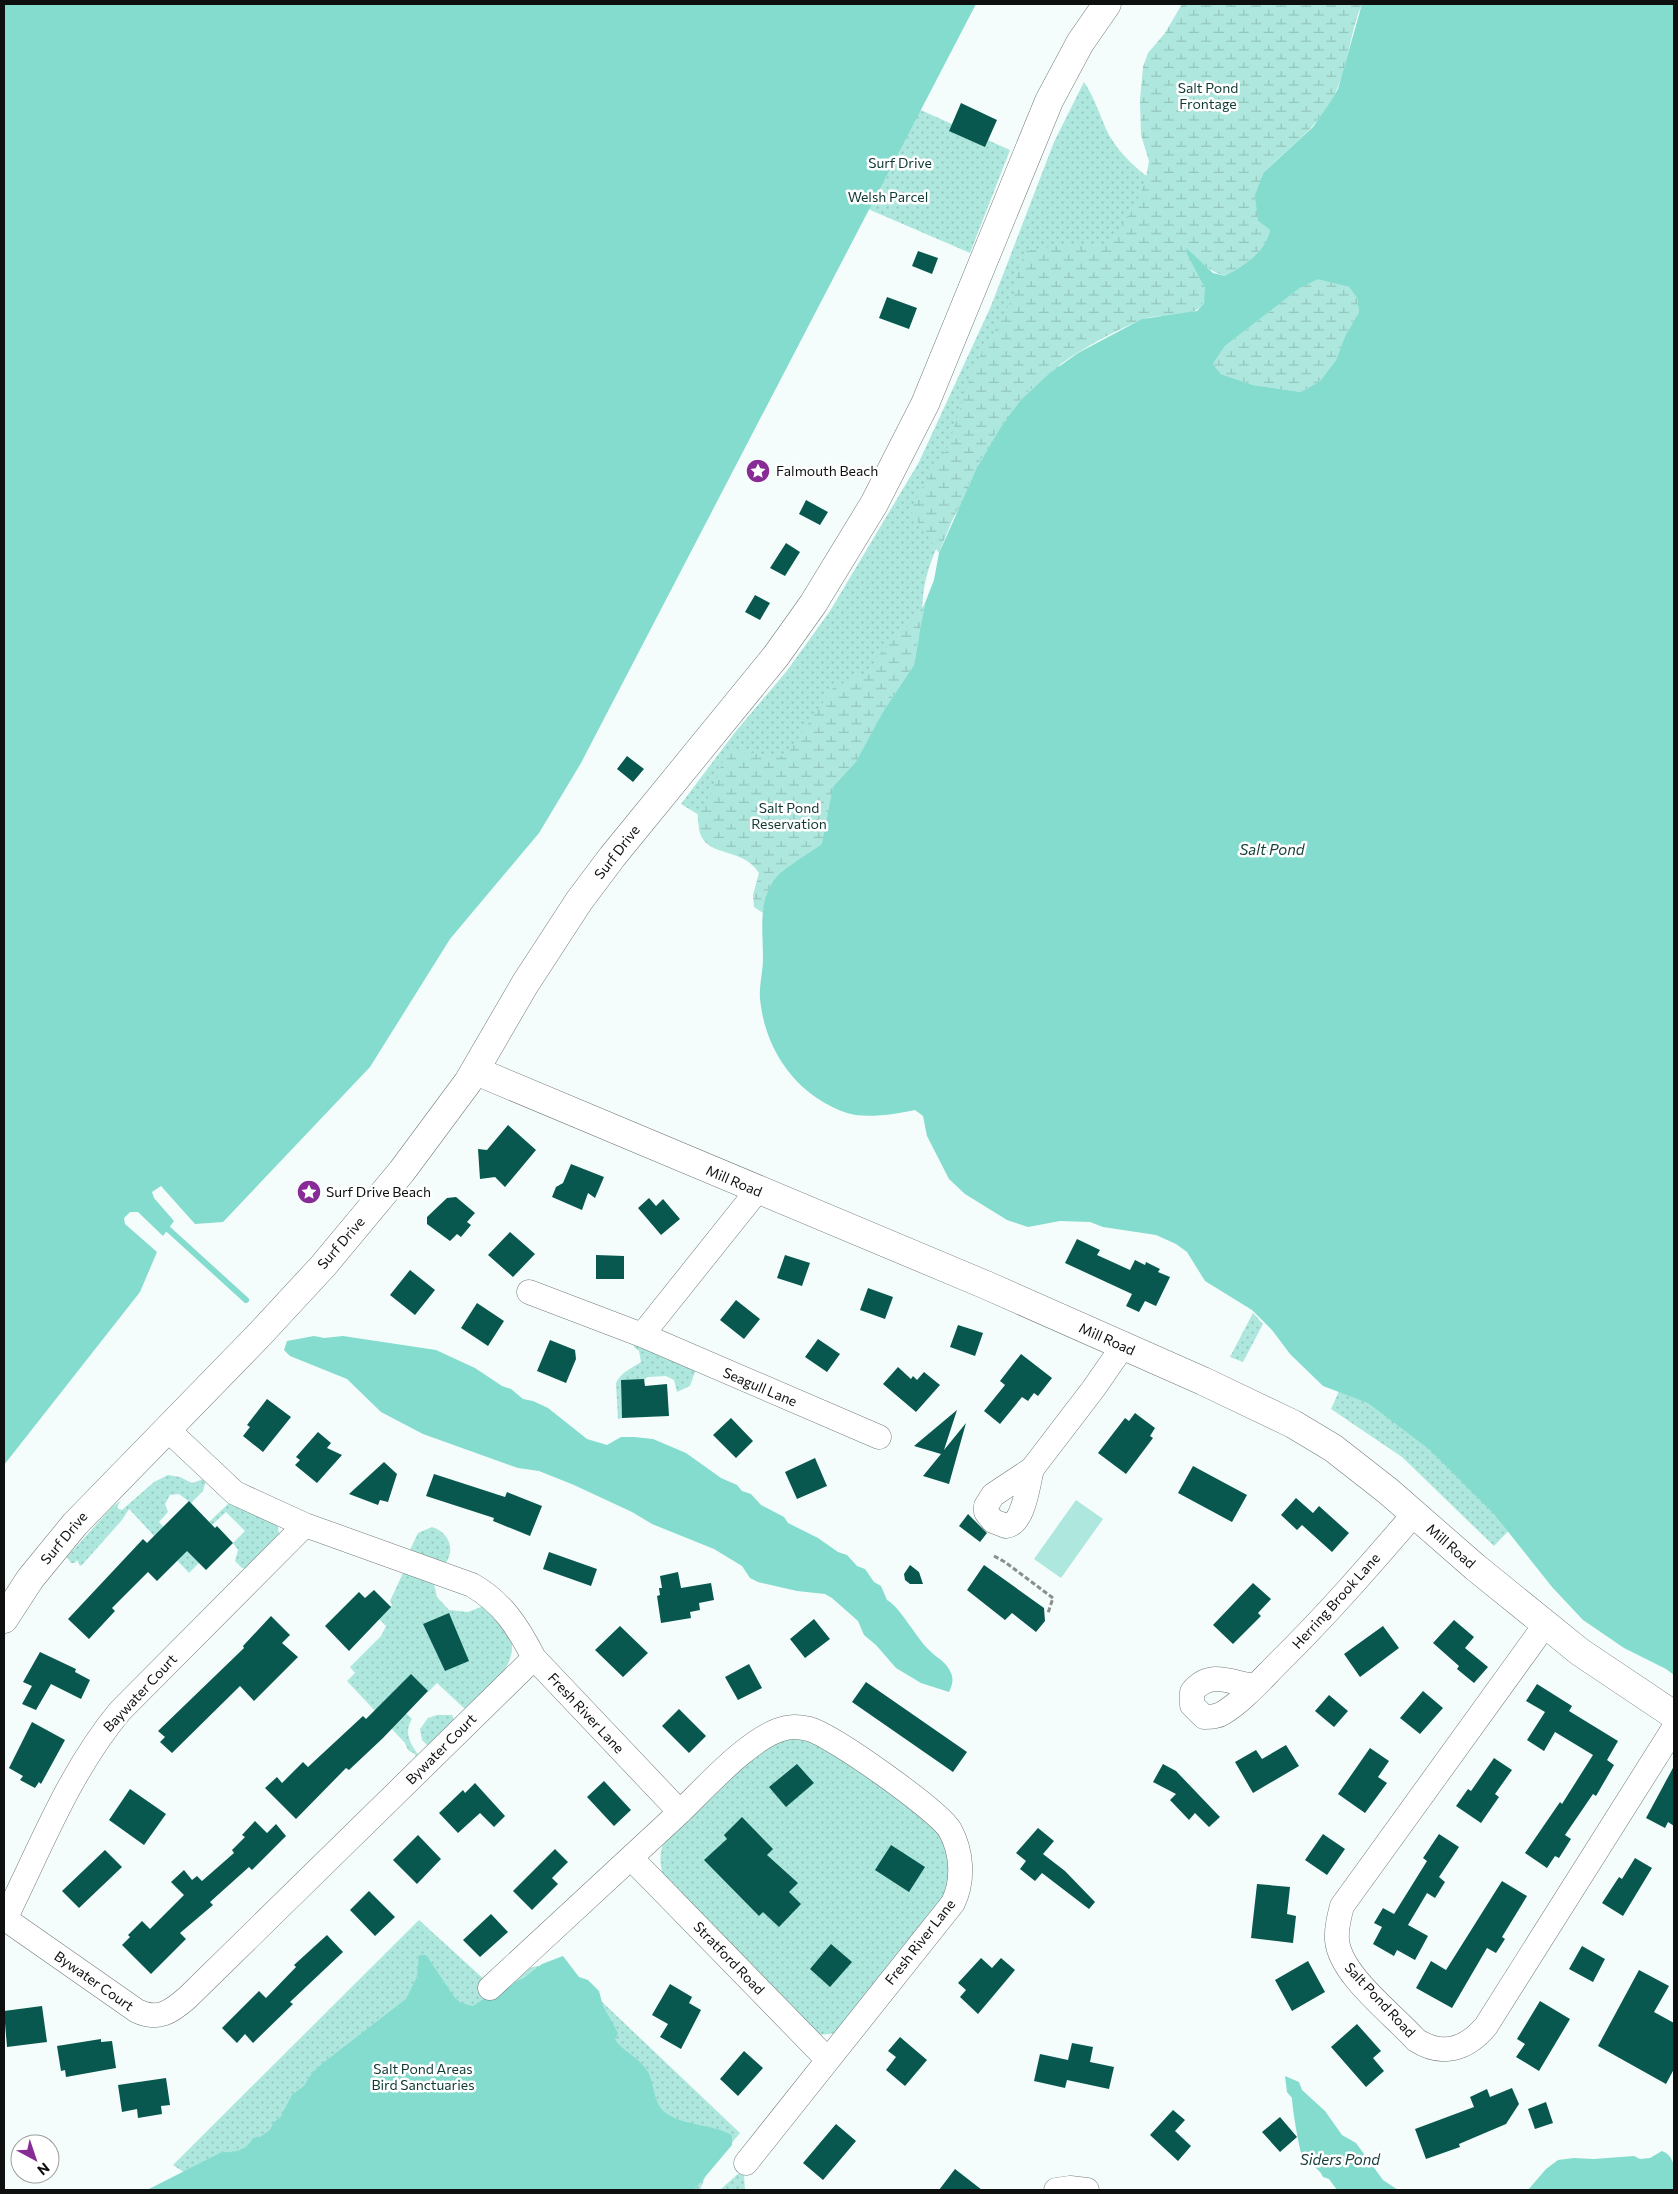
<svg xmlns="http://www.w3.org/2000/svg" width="1678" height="2194" font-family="Commissioner,sans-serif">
  <defs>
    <pattern id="grass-dots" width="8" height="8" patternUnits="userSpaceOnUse" patternTransform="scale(1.25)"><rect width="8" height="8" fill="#ade7dd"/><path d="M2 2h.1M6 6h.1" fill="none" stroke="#94c5bc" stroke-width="1.8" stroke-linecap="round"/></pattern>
    <pattern id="wetland-marsh" width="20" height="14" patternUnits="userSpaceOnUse" patternTransform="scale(1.25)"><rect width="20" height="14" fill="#ade7dd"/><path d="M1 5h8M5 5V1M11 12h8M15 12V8" fill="none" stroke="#94c5bc"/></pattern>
  </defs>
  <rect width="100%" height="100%" fill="#f4fdfb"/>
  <path fill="url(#grass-dots)" d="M1084,82C1095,98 1100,117 1109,135C1125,163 1151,180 1177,197L944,531C926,571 921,587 922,631L802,878L681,804L736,731L786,672L830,611L919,462L991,306L1054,142Z
    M905,103L1010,150L970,253L861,206Z
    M1253,1313L1263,1324L1243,1362L1230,1357Z
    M634,1343L696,1369L690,1386L677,1392L674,1380L666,1376L647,1377L644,1381L621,1380L622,1418L618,1419L616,1383C621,1372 632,1368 641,1362L639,1351L634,1347Z
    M1344,1380L1519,1520L1494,1546L1402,1457L1331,1409Z
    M168,1475L180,1477L192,1483L204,1479L206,1481L203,1491L191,1503L179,1494L170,1495L165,1504L168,1512L159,1522L199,1563L189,1573L129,1509L122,1520L82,1565L80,1566L77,1560L75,1563H71L67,1557L113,1506L120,1501L117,1508L122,1510L154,1482Z
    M229,1503L277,1525L280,1537L248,1569L242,1568L235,1561L238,1550L233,1543L245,1531L226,1512L212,1525L209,1522Z
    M432,1527C449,1532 456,1550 445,1564L410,1550L418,1533Z
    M404,1571L433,1580L437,1597L449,1610L468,1612L486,1605C493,1613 504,1623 509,1632C523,1665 486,1691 466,1710L437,1683L428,1692L411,1675L406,1713L412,1719C403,1733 411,1745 420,1757L416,1760L415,1754L408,1750L405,1743L347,1681L355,1673L350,1667L381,1636L386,1626L379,1619L392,1605L390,1601Z
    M437,1715H452L455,1722L430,1748L422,1740L420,1729L428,1718Z
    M786,1738L815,1742L920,1809L948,1842L951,1892L837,2033L819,2035L663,1877C660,1863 659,1854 664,1841L749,1758Z
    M419,1920L487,1982L528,1968L560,1962L740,2133L707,2172L700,2190H211L173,2165Z
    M740,2172L744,2175L745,2190H720Z"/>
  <path fill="url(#wetland-marsh)" d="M1182,4H1362C1350,31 1349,62 1337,89C1323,124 1290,146 1264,172L1258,221L1270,230C1265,253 1245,264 1225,276C1210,272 1200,261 1187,254C1194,266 1214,291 1202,305C1189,321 1158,312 1141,320C1098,338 1052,365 1021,399C986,438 958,505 939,553L910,510L933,469L947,449L973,369L1015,294L1018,272L1025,251L1062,245L1109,244L1134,208L1145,183L1149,161L1141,135L1140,100L1143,67L1148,53L1165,33Z
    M1318,278L1349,287L1357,298L1359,312L1345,336L1336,360L1320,381L1301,392L1253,385L1221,374L1213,364L1225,346L1300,288Z
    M925,603L914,665L884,710L856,762L834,787L823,844L775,879L767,893L763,913L754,907L753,895L759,873C741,845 704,859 699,829C699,825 697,818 698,814C700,807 709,798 712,791C717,782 721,758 729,753C742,744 767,764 787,754L833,688L867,672L877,657L914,620Z"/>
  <path fill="#ade7dd" d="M1076,1500L1103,1519L1061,1578L1034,1559Z"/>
  <path fill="#83dcce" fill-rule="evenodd" d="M4,4H976L581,763L539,833L450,939L370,1067L223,1222L195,1224L161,1186L152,1192L154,1198L174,1221L163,1236L138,1212H130L124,1218L125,1224L157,1252L140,1292L4,1465Z
    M1362,4H1674V1675L1666,1669L1624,1648L1583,1620L1552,1587L1494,1514L1429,1449L1368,1403L1323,1386L1290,1354L1272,1330L1252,1310L1205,1281L1187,1252L1176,1244L1156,1235L1103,1227L1090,1222L1060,1221L1028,1227L1007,1220L965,1194L949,1179L927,1136L923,1116L915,1110C896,1114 866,1119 847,1113C797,1096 765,1051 760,999C759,986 763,971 763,958C763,932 758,902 774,880C782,869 810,853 822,844L833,787L856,762L884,710L914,665L925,603L934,580L939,553L977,468L1001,427L1021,400L1050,373L1078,353L1142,319L1197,311L1204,303L1205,288L1187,254L1186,248L1213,273L1225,276C1244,265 1265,253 1270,230L1258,221L1255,195L1264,172L1313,127L1329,104L1338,89ZM1318,279L1349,287L1357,298L1359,312L1345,336L1336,360L1320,381L1301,392L1253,385L1221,374L1213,364L1225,346L1300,288Z
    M314,1336L324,1338L343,1336L436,1350L475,1368L502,1386L511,1389L523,1399L533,1401L548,1408L587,1439L607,1445L621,1437H634L653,1439L686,1453L721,1478L737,1485L742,1491L751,1494L761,1505L784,1517L788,1523L818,1538L838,1552L847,1555L857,1566L865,1569L874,1582L881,1586L887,1600C900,1607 917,1639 930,1651C938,1659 946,1661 951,1673C954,1680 952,1686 949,1692L921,1683L896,1668L876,1645L864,1635L858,1621L832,1598L825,1594L797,1591L758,1582L750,1578L742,1566L714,1549L652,1524L632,1512L574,1485L539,1471L518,1468L423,1434L381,1412L347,1379L290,1356L284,1350L287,1341Z
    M419,1955H426L455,1998L461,2003L473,2006L499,1989L524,1978L542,1964L563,1956L579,1977L588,1980L599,1991L603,2006L618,2033L615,2040C624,2052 641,2059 648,2072C655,2085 653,2105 667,2114C684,2126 719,2125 732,2136V2145L694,2190H147L222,2152C235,2153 247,2150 253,2138L260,2137L270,2130L274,2122L280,2118L292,2095L304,2086L312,2073L323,2063L406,1999L417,1977Z
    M1285,2076L1299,2082L1302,2090L1325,2111L1342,2135L1356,2143L1383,2180L1398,2190H1337L1329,2179L1323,2177C1319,2167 1308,2165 1302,2155C1299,2149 1292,2106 1292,2098L1287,2092Z
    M1662,2151C1678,2157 1674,2176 1674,2190H1528L1546,2169L1558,2160L1574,2158L1594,2159L1634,2156L1640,2159L1650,2158Z"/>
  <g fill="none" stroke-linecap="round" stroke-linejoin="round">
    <path stroke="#83dcce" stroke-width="6" d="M168,1229L246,1300"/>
  </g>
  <path fill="#09584f" d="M961,103L997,120L985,147L949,131Z
    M918,251L938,258L932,274L912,266Z
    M887,297L917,308L909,329L879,318Z
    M806,500L828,512L820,525L799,514Z
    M786,543L800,552L785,576L770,568Z
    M755,595L770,603L760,620L745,612Z
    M627,756L644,769L633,782L617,769Z
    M508,1125L536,1150L505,1187L495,1177L480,1179L478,1149L487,1150Z
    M571,1164L604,1177L595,1198L588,1193L582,1210L552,1197L556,1187L563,1183Z
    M456,1197L475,1213L467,1222L471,1225L461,1237L457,1234L450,1241L427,1224V1217L447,1198Z
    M649,1198L656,1206L663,1199L680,1219L661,1235L638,1208Z
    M510,1232L535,1254L513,1277L488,1255Z
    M1077,1239L1100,1250L1097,1255L1130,1270L1135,1260L1145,1265L1146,1262L1160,1269L1158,1272L1170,1277L1156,1306L1145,1301L1139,1312L1126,1306L1132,1294L1065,1263Z
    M596,1255L624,1256V1279H596Z
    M785,1255L810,1263L802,1286L777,1278Z
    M410,1270L435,1290L415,1315L390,1295Z
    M868,1288L893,1297L885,1319L860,1310Z
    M736,1300L760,1319L744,1339L720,1320Z
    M477,1303L504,1321L488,1346L461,1328Z
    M958,1325L983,1333L975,1356L950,1347Z
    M818,1339L840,1354L827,1372L805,1357Z
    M550,1340L575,1350L576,1359L566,1383L537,1371Z
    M1021,1354L1052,1378L1038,1396L1034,1393L1028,1401L1022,1397L1000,1424L984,1411L1005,1385L1000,1381Z
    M898,1367L911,1379L913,1376L917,1380L924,1372L940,1385L916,1412L883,1384Z
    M644,1379L645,1386L667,1384L669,1416L622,1418L621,1380Z
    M267,1399L291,1417L263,1452L243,1436L250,1427L247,1425Z
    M957,1410L944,1450L966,1423L949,1484L923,1476L941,1454L914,1446Z
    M1135,1413L1155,1428L1150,1436L1153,1438L1126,1474L1098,1453L1125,1418L1129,1421Z
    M731,1418L753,1441L736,1458L713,1435Z
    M318,1432L331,1443L327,1448L342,1455L317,1483L295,1465L300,1460L296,1457Z
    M815,1458L827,1486L797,1499L785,1472Z
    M384,1462L397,1474L388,1502L380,1500L378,1505L349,1494Z
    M1193,1466L1247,1495L1232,1522L1178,1493Z
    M434,1474L505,1497L507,1492L542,1506L530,1536L493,1521L494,1518L426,1496Z
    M1296,1498L1313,1513L1319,1506L1349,1533L1332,1552L1302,1525L1297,1530L1281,1515Z
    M189,1501L215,1528L217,1526L233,1543L206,1570L187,1551L157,1581L148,1572L112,1608L115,1611L89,1639L68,1619L143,1539L147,1543Z
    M968,1514L987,1533L980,1542L959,1526Z
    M549,1552L597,1569L591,1586L543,1569Z
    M910,1565L919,1572L923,1584H910L905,1580L904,1574Z
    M984,1565L1044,1608L1045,1621L1036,1632L1012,1613L1005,1620L967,1590Z
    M678,1572L681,1588L711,1583L714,1600L699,1603L700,1610L690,1612L691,1618L661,1623L657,1596L660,1595L659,1588H662L660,1576Z
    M1253,1583L1271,1599L1258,1613L1261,1616L1233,1644L1213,1625Z
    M374,1590L391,1607L349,1651L325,1626L359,1592L365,1598Z
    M449,1613L469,1661L445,1671L423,1624Z
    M271,1616L290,1635L282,1643L298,1657L254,1701L240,1686L172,1753L160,1742L165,1737L158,1731L244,1648L243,1646Z
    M814,1619L830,1639L805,1658L790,1639Z
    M1454,1620L1474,1637L1465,1648L1488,1667L1474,1683L1457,1669L1459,1666L1433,1643Z
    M620,1626L648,1653L623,1677L595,1650Z
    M1383,1626L1399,1648L1360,1677L1344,1654Z
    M40,1652L76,1669L75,1672L90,1680L81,1699L51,1684L36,1710L22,1704L32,1686L23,1682Z
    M749,1664L762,1688L738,1700L725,1677Z
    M411,1674L428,1691L383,1738L349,1770L346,1768L296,1819L265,1788L277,1777L282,1783L303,1762L308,1767L363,1716L366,1719Z
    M866,1682L967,1752L953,1772L852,1702Z
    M1537,1684L1572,1706L1569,1711L1618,1741L1607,1760L1614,1765L1596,1796L1593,1794L1565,1835L1571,1839L1559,1858L1555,1856L1547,1868L1525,1853L1560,1802L1562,1804L1593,1755L1555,1732L1544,1751L1527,1740L1545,1712L1526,1701Z
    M1423,1691L1443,1708L1420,1734L1400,1718Z
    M1329,1695L1348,1711L1334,1727L1315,1711Z
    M679,1709L706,1736L689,1753L662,1726Z
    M32,1722L65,1740L41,1784L39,1782L35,1788L20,1780L23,1776L9,1768Z
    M1286,1745L1299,1766L1253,1793L1235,1762L1256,1750L1262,1759Z
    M1370,1748L1389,1761L1378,1777L1387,1783L1365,1813L1338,1794Z
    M1494,1758L1512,1770L1495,1794L1499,1797L1481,1823L1456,1806L1468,1789L1471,1791Z
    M797,1764L814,1783L786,1807L769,1787Z
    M1163,1764L1176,1771L1220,1817L1209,1827L1195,1813L1189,1820L1170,1800L1176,1794L1153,1782Z
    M1674,1766V1826L1668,1822L1665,1828L1646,1818Z
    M604,1781L631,1810L614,1826L587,1797Z
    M475,1783L505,1816L494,1827L480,1813L458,1833L439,1813L463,1790L465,1793Z
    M130,1789L166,1814L144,1845L109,1820Z
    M742,1817L773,1849L767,1855L798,1883L789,1892L801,1904L779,1927L763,1912L759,1916L704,1860L727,1839L724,1835Z
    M255,1821L267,1833L276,1824L286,1836L252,1870L249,1867L210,1902L213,1905L180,1933L186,1939L151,1974L122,1945L130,1937L128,1935L142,1921L150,1929L184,1895L171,1882L184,1870L192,1880L197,1876L202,1881L234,1853L232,1850L245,1837L242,1835Z
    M1038,1828L1054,1841L1043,1854L1065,1871L1095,1902L1089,1909L1042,1873L1035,1881L1020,1869L1026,1861L1016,1853Z
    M1323,1834L1345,1849L1327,1875L1305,1860Z
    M1439,1834L1459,1847L1439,1877L1445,1882L1435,1898L1427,1893L1408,1925L1428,1936L1415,1960L1397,1950L1394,1956L1373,1944L1382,1927L1374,1923L1383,1908L1394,1914L1427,1861L1423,1858Z
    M418,1835L441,1859L417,1884L393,1860Z
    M891,1845L925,1867L909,1892L875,1870Z
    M555,1849L568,1862L552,1878L558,1884L532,1910L513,1891Z
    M105,1850L122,1867L79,1908L62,1891Z
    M1635,1858L1652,1868L1623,1916L1602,1903L1619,1877L1622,1879Z
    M1502,1881L1527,1896L1502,1937L1505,1939L1496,1953L1487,1948L1452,2008L1416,1988L1431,1961L1446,1970Z
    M1257,1884L1290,1887L1287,1914L1296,1916L1293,1943L1251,1938Z
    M369,1891L395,1917L375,1936L350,1910Z
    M491,1914L508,1932L480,1957L463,1940Z
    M327,1935L343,1952L290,2002L293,2004L253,2043L245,2034L237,2043L222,2028L259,1991L266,1998L296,1967L294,1965Z
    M831,1944L852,1962L830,1987L810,1969Z
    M1582,1946L1605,1959L1593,1982L1569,1969Z
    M981,1958L992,1968L1001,1958L1015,1970L978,2014L960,1997L966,1990L958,1983Z
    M1308,1961L1325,1992L1292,2011L1275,1980Z
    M1639,1970L1669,1986L1654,2012L1674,2023V2069L1666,2084L1598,2046Z
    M670,1984L692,1997L689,2003L701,2010L681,2049L660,2037L668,2024L652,2015Z
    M1540,2001L1570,2019L1539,2071L1516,2057L1525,2044L1517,2039Z
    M42,2006L47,2042L7,2047L4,2011Z
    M1357,2024L1381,2051L1373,2058L1384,2071L1366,2087L1331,2047Z
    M900,2037L927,2060L905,2086L886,2070L896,2057L888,2051Z
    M101,2039V2042L112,2041L116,2068L66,2077L65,2070L61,2071L57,2046Z
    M1072,2043L1093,2047L1090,2062L1114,2067L1109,2089L1067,2080L1065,2088L1034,2081L1040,2054L1068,2060Z
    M744,2051L763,2068L738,2096L720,2079Z
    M166,2078L170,2105L161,2106L162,2114L138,2118L137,2109L122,2112L118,2085Z
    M1512,2088L1519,2104L1506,2124L1459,2144L1460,2147L1426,2159L1415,2129L1474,2107L1470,2097L1487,2089L1490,2097Z
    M1546,2102L1553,2123L1535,2129L1528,2109Z
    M1173,2110L1185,2120L1175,2131L1191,2146L1178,2161L1150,2135Z
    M1280,2117L1297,2137L1280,2152L1262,2132Z
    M836,2124L856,2141L823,2180L803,2163Z
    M955,2169L982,2190H939Z"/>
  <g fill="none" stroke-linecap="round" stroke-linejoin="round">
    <g stroke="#747c7b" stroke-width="25">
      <path id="minor" d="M529,1292L642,1335L879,1437
        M642,1335L757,1191
        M1032,1469C1028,1484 1024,1524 1006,1526L993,1521L986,1512V1506L993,1495L1032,1469L1094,1388L1123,1346
        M1545,1625L1342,1906C1339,1917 1336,1929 1337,1940C1340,1975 1393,2014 1416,2040C1442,2057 1467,2049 1486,2026L1674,1728
        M534,1658L680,1812C705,1788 753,1734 786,1728C793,1726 801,1727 809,1729C832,1735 938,1810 950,1830C962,1852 964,1880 953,1903L746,2163
        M1254,1686C1230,1683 1210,1669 1192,1692V1705L1204,1717C1211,1717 1217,1717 1223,1713C1243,1701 1262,1679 1279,1662C1327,1615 1371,1564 1415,1513
        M631,1858L827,2059
        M4,1918L137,2011C158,2021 171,2012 187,1998L534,1658C518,1627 503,1603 472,1585L305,1525L235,1493L167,1429
        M5,1919C40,1849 69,1772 120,1711L305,1525
        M490,1988L680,1812
        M1056,2190L1070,2188L1087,2190"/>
    </g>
    <g stroke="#747c7b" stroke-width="29">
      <path id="tertiary" d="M476,1071L986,1285L1203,1381L1293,1424L1333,1448L1388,1491L1475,1567L1580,1652L1674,1715"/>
    </g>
    <g stroke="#747c7b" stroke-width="29">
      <path id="secondary" d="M4,1619L30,1579L75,1524L260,1334L323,1266L402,1171L468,1082L525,984L579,901L612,857L776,656L813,604L874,504L925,404L1049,101L1080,43L1107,4"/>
    </g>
    <path stroke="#898f8d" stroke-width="3" stroke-dasharray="5 2.5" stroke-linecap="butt" d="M994,1556L1005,1562L1053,1598L1048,1613"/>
    <use href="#minor" stroke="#fff" stroke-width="24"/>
    <use href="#tertiary" stroke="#fff" stroke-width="28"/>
    <use href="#secondary" stroke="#fff" stroke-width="28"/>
  </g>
  <defs>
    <g id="sight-disc" transform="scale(1.25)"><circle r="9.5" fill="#872c97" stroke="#fff"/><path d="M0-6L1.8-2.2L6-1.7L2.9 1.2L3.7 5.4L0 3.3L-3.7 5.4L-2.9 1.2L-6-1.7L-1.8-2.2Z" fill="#fff"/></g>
  </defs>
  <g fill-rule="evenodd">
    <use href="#sight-disc" x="758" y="471"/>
    <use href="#sight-disc" x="309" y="1192"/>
  </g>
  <g text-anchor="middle" stroke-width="5" stroke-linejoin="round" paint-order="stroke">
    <g font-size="14" fill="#0f3a34" stroke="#fff">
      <text x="1208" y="93">Salt Pond<tspan x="1208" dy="16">Frontage</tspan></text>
      <text x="900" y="168">Surf Drive</text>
      <text x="888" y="202">Welsh Parcel</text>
      <text x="789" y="813">Salt Pond<tspan x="789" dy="16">Reservation</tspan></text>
      <text x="423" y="2074">Salt Pond Areas<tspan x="423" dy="16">Bird Sanctuaries</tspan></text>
    </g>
    <g font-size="14" fill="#0d100f" stroke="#fff" text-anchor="start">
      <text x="776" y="476">Falmouth Beach</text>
      <text x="326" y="1197">Surf Drive Beach</text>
    </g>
    <g font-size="14" fill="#0d100f" stroke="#fff">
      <text transform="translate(617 852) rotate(-52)" y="5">Surf Drive</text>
      <text transform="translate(734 1181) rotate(23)" y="5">Mill Road</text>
      <text transform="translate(341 1243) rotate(-49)" y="5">Surf Drive</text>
      <text transform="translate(1107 1339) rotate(24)" y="5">Mill Road</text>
      <text transform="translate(760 1387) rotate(23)" y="5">Seagull Lane</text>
      <text transform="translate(64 1538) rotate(-50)" y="5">Surf Drive</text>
      <text transform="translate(1451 1546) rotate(41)" y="5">Mill Road</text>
      <text transform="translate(1336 1601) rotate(-48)" y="5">Herring Brook Lane</text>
      <text transform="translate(140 1693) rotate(-47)" y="5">Baywater Court</text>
      <text transform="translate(586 1713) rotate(47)" y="5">Fresh River Lane</text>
      <text transform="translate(441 1749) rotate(-45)" y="5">Bywater Court</text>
      <text transform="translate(920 1942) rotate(-52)" y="5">Fresh River Lane</text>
      <text transform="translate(729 1958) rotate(46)" y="5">Stratford Road</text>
      <text transform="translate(94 1981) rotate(35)" y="5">Bywater Court</text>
      <text transform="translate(1380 2000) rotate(47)" y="5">Salt Pond Road</text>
    </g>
    <g font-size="15" font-style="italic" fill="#17403b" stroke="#fff">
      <text x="1272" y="855">Salt Pond</text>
      <text x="1340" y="2165">Siders Pond</text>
    </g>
  </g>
  <rect width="1678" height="2194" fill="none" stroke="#0d100f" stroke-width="10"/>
  <g transform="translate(35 2159) rotate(140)"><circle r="24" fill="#ffffff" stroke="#9e9f9f"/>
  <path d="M0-4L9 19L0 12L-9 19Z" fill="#872c97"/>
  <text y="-8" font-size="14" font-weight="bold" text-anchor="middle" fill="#0d100f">N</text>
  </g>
</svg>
